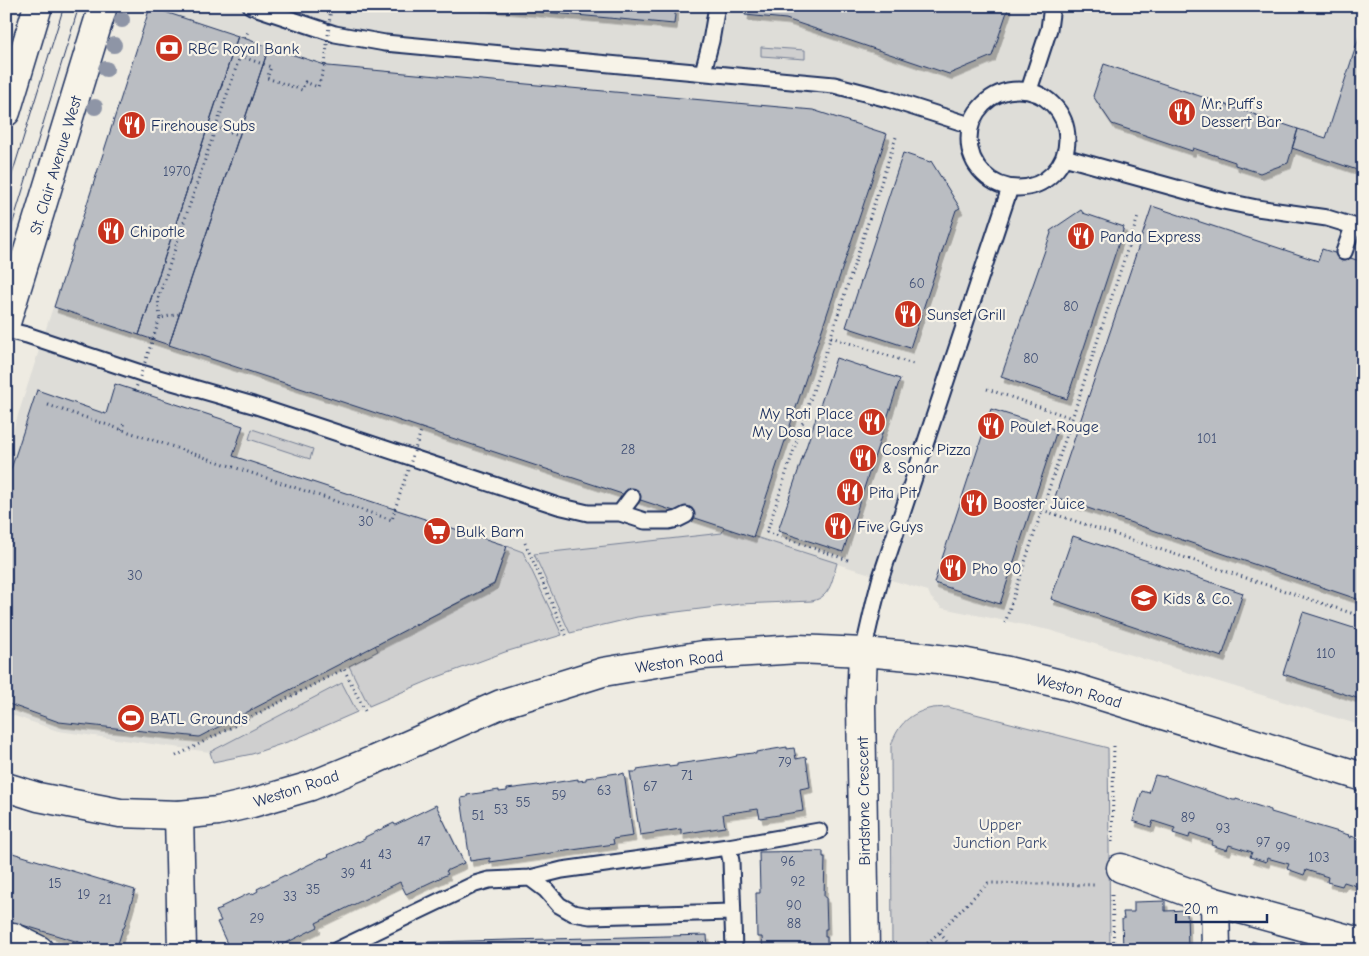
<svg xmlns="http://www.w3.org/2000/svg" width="1369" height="956" font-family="'Comic Neue',sans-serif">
  <defs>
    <filter id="shadow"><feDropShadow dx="3" dy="5.5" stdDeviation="0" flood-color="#0004"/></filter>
  </defs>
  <rect width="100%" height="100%" fill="#eeebe2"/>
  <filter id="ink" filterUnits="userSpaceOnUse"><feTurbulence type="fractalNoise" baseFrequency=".02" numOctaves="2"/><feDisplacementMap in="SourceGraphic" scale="10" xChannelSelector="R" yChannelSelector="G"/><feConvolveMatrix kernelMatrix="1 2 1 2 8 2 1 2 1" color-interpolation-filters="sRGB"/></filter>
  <g filter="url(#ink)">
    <path fill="#deddd8" d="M149,6H1363V726L1049,630L942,608L931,598L928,591L837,564L831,585L826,594L820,599L812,601L740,604L637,617L570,633L505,652L435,678L293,740L252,754L213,762L210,752L58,731L6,713V452L150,8Z"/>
    <path fill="#cfcfcf" stroke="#757f96" d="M761,47L805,50V59L761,56Z
      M252,429L313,449L310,459L249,439Z
      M724,527L837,563C832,580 831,597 812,601L740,604L637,617L570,633L534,554L722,533Z
      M507,546L523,552L562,635L505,652L435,678L369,706L349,666L378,651L375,645L494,585Z
      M342,683L357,712L293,740L252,754L213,762L210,752Z
      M948,707L1108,748L1110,950H892L891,746C897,727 907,715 928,709C934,707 941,708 948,707Z"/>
    <path fill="#babdc2" stroke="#1b2f5e" filter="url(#shadow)" d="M478,6H676L674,24Z
      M746,6H1009L992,56L949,74L786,19L745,15Z
      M150,7L238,36L139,335L54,307Z
      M1363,25V172L1292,148L1298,129L1326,138Z
      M238,36L269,47L169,345L139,335Z
      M269,47L328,66L813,110L887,134L753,537L169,345Z
      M1104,64L1298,129L1288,163L1260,173L1235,165V162L1193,148L1192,151L1112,124L1093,96Z
      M903,153L930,162L931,161L960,208L956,210L910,348L846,327Z
      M1152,206L1318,261L1322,249L1363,262V601L1055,497Z
      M1081,210L1083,213L1124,227L1067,399L1001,377L1051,233L1050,231Z
      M836,358L900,379L843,552L778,531Z
      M115,384L243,426L233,456L507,546L494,584L199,737L59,722L6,703V484L37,390L106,414Z
      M991,409L1057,430L1000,604L934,583Z
      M1073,536L1243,593L1222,657L1051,599Z
      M1303,612L1363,631V700L1283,674Z
      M787,747V749L794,748L796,759L806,757L810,787L800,789L803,811L760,818L758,809L723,814L725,827L681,834V829L640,835L630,772H637V770L669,765V767L677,766V764L727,757L728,758L737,756L736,755L753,753L754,754H756V752Z
      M617,773L618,775L624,773L633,836L613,839L614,844L490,862V858L470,861L461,798L467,797V795L499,790V792L507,791V789L538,785L539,786L546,785V784L578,779V781L586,780V778Z
      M1155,775L1164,777V776L1233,800H1236V799L1271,810V812L1349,835L1348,836L1351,838V836L1363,840V888L1344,882L1342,886L1327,882L1328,877L1306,870L1304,875L1287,869L1289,864L1267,858L1266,862L1250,857L1252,852L1229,845L1227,850L1211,845L1213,841L1190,833L1189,838L1173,833L1175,828L1153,821L1151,827L1133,821L1142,791L1149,793Z
      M436,805L464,863L446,871L448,874L406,894L400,882L316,923L318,927L282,945L284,949L282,950H235L234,949L230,950L217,922L221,921L216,911L222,909L221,907L250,893L251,895L258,891L257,889L285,875L286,876L322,858V859L329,856L328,855L358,841V842L365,839V837L394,823L395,825Z
      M6,851L135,890L124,928H123L116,950H105L6,920Z
      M823,851V857H825L824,897H826L827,929H825V937H827V950H763L762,937H757L756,893H760L759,852Z
      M1165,901V911L1187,910L1188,950H1123L1122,919H1124L1123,912H1134V902Z
      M707,935L708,950H393V943Z
      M1252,941L1281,950H1250Z"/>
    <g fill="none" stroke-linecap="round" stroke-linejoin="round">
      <g stroke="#1b2f5e" stroke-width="19">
        <path id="service" d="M251,6L335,34L385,43L834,85L888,99L970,125
          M703,72L711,41L717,6
          M969 139a49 49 0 1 1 98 0a49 49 0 1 1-98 0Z
          M1029,90L1049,29L1052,6
          M1064,157L1223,201L1257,208L1327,218L1363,229
          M1344,252L1353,227
          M6,330L27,335L141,373L253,405L558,506L588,513H620L645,521H669L678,519L686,515
          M620,513L632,497
          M863,652L874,604L881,577L1010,188
          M728,847L731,861L734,950
          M530,878L546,890L559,905L573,913L590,916L732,912
          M337,950L475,884L489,880L530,878L562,870L728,847L819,831"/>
      </g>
      <g stroke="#1b2f5e" stroke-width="31">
        <path id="minor" d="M863,652L861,705L865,950
          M179,815L182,950
          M1121,868L1215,902L1363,943
          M1215,902L1216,950
          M6,938L13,937L39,950"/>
      </g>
      <g stroke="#1b2f5e" stroke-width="31">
        <path id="secondary" d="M6,112L38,6
          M6,323L103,6
          M6,787L38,797L120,813L179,815L218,811L252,803L311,786L374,760L501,704L603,672L703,655L798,649L863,652L922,657L962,662L1008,671L1069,686L1363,777"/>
      </g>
      <path stroke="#1b2f5e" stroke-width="3" stroke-dasharray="1 4" stroke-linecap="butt" d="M245,38L249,29
        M240,56L271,67L267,78L302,90L305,82L318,87L325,65
        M831,337L913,364
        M153,339L160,318L180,314
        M987,389L1072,418
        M48,405L392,520L395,509
        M122,430L124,422
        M1042,510L1363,617
        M525,543L567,637
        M848,560L767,532L897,134
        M1005,623L1138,217
        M176,756L344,669L366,713
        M1112,842L1114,745
        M1112,895L1114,950
        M940,933L953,950
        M920,950C944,929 965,905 988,883L1097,885"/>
      <use href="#service" stroke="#f7f3e8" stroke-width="15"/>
      <use href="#minor" stroke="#f7f3e8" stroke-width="28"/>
      <use href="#secondary" stroke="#f7f3e8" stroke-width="28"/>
      <path stroke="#1b2f5e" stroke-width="1" d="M6,194L64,6
        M6,245L79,6"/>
      <path stroke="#1b2f5e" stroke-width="3" stroke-dasharray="1 4" stroke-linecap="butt" d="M325,65L331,6
        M216,127L239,135
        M160,318L158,299L240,56
        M135,391L153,339
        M395,509L422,428"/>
    </g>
    <g fill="#8e95a6">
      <circle cx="122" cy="20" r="8"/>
      <circle cx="114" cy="45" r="8"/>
      <circle cx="106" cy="69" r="8"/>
      <circle cx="95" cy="107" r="8"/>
    </g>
  </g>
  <defs>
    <g id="bank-disc" transform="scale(1.4375)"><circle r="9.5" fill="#c8321e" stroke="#f7f3e8"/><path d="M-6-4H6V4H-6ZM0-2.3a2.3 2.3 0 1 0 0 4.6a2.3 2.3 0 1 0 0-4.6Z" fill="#fff"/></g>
    <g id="restaurant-disc" transform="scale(1.4375)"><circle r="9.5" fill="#c8321e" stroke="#f7f3e8"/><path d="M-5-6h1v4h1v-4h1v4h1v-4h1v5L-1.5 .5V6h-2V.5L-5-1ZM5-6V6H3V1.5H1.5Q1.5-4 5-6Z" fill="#fff"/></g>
    <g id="supermarket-disc" transform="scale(1.4375)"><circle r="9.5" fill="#c8321e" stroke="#f7f3e8"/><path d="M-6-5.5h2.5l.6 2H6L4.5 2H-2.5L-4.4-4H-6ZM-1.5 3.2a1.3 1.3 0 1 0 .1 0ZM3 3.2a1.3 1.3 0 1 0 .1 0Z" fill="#fff"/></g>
    <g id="school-disc" transform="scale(1.4375)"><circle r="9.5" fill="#c8321e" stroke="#f7f3e8"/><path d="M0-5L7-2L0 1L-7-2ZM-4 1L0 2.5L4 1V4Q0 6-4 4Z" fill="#fff"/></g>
    <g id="stadium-disc" transform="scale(1.4375)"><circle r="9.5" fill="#c8321e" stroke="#f7f3e8"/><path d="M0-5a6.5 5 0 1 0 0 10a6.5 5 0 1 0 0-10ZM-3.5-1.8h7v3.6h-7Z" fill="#fff"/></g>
  </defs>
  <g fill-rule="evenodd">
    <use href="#bank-disc" x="169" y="48"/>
    <use href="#restaurant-disc" x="1182" y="112"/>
    <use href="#restaurant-disc" x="132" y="125"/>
    <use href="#restaurant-disc" x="111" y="231"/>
    <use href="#restaurant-disc" x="1081" y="236"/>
    <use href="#restaurant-disc" x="908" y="314"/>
    <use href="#restaurant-disc" x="872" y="422"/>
    <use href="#restaurant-disc" x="991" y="426"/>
    <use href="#restaurant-disc" x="863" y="458"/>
    <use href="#restaurant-disc" x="850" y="492"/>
    <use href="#restaurant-disc" x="974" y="503"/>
    <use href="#restaurant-disc" x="838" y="526"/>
    <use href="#supermarket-disc" x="437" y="531"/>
    <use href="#restaurant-disc" x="953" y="568"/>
    <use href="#school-disc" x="1144" y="598"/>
    <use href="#stadium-disc" x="131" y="718"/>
  </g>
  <g text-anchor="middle" stroke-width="4.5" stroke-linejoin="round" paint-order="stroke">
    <g font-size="14" fill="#435277">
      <text x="177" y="176">1970</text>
      <text x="917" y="288">60</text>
      <text x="1071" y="311">80</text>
      <text x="1031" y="363">80</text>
      <text x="1207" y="443">101</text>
      <text x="628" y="454">28</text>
      <text x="366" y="526">30</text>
      <text x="135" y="580">30</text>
      <text x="1326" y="658">110</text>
      <text x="785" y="767">79</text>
      <text x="687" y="780">71</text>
      <text x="650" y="791">67</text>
      <text x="604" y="795">63</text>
      <text x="559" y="800">59</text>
      <text x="523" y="807">55</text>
      <text x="501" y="814">53</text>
      <text x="478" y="820">51</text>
      <text x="1188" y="822">89</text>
      <text x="1223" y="833">93</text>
      <text x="424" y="846">47</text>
      <text x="1263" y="847">97</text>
      <text x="1283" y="852">99</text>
      <text x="385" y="859">43</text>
      <text x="1319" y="862">103</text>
      <text x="788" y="866">96</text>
      <text x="366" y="869">41</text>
      <text x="348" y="878">39</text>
      <text x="798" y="886">92</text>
      <text x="55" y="888">15</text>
      <text x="313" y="894">35</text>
      <text x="84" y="899">19</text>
      <text x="290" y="901">33</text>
      <text x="105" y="904">21</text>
      <text x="794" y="910">90</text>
      <text x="257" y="923">29</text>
      <text x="794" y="928">88</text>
    </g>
    <g font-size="16" fill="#1b2f5e" stroke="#f7f3e8" text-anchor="start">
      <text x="188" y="54">RBC Royal Bank</text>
      <text x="1201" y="109">Mr. Puff’s<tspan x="1201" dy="18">Dessert Bar</tspan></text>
      <text x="151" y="131">Firehouse Subs</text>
      <text x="130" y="237">Chipotle</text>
      <text x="1100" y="242">Panda Express</text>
      <text x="927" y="320">Sunset Grill</text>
      <text x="853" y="419" text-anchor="end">My Roti Place<tspan x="853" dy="18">My Dosa Place</tspan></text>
      <text x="1010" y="432">Poulet Rouge</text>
      <text x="882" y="455">Cosmic Pizza<tspan x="882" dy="18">&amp; Sonar</tspan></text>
      <text x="869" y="498">Pita Pit</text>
      <text x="993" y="509">Booster Juice</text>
      <text x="857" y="532">Five Guys</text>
      <text x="456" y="537">Bulk Barn</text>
      <text x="972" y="574">Pho 90</text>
      <text x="1163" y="604">Kids &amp; Co.</text>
      <text x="150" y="724">BATL Grounds</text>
    </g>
    <g font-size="16" fill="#1b2f5e" stroke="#f7f3e8">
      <text transform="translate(55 165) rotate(-73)" y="6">St. Clair Avenue West</text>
      <text transform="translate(679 661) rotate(-8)" y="6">Weston Road</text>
      <text transform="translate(1079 690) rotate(16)" y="6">Weston Road</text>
      <text transform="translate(296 788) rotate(-18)" y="6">Weston Road</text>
      <text transform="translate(863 801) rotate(-91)" y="6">Birdstone Crescent</text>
    </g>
    <g font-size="16" fill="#3f4f75" stroke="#f7f3e8">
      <text x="1000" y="830">Upper<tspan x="1000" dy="18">Junction Park</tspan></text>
    </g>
  </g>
  <rect width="1369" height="956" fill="none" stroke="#f7f3e8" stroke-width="25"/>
  <rect x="12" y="12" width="1344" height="931" fill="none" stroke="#1b2f5e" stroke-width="2" filter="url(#ink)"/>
  <path d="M1176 914v8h91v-8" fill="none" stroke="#1b2f5e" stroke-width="2.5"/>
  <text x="1184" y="914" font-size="15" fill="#1b2f5e" stroke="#f7f3e8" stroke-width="4" paint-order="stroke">20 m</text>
</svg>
